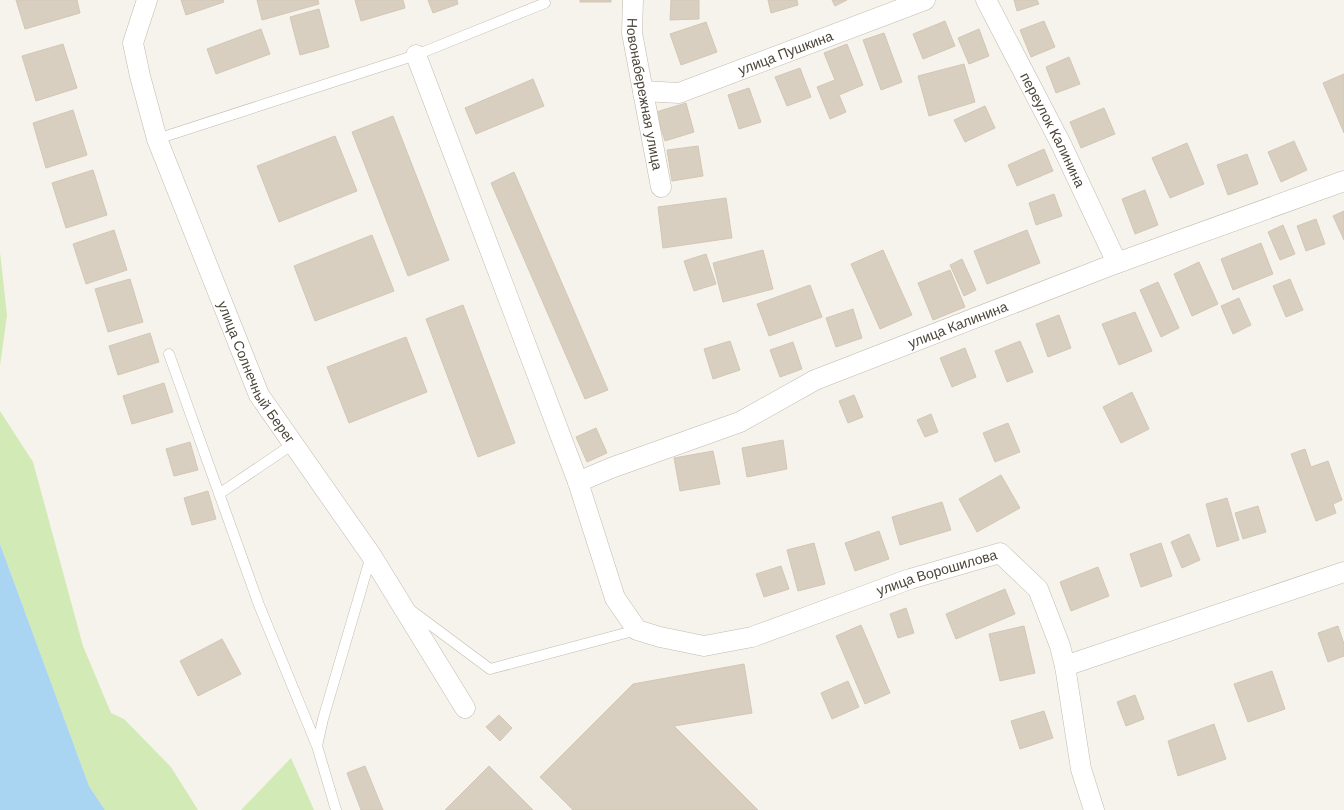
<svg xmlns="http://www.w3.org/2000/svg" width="1344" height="810" font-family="'DM Sans',sans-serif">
  <rect width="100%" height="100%" fill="#f6f3ec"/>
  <path fill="#d2eab5" d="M0,252L7,315L0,366Z
    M0,411L33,462L83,646L111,713L124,719L171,767L198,810H105L89,786L0,544Z
    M291,758L314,810H241Z"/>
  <path fill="#a9d4f2" d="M0,544L89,786L105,810H0Z"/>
  <path fill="#d8cfc1" stroke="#d3c7b4" d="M16,0H77L80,13L25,29Z
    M181,0H223L224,2L186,15Z
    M257,0H318L319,4L262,20Z
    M355,0H403L405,8L361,21Z
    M428,0H457L458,4L433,13Z
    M580,0H611V2H580Z
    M671,0H699V19L670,20Z
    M768,0H797L798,5L771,13Z
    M832,0H847L835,6Z
    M1014,0H1037L1039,4L1017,11Z
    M319,9L329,47L300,55L290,17Z
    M945,21L955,46L923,59L913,34Z
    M1044,21L1055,47L1031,57L1020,30Z
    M706,22L717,52L681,65L670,34Z
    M261,29L270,54L216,74L207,49Z
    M979,29L989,56L969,64L958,38Z
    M884,33L902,82L881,90L863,40Z
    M63,44L77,88L36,101L22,56Z
    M847,44L863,85L839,95L846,112L830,119L817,87L835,80L824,53Z
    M1069,57L1080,84L1056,93L1046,67Z
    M964,64L975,102L929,116L918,76Z
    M800,68L811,97L787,106L775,77Z
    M1344,74V133L1323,83Z
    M533,79L544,106L476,134L465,108Z
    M749,88L761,122L739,129L728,95Z
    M686,103L694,132L665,141L656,112Z
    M985,106L995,128L965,142L954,120Z
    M1104,108L1115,134L1081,148L1070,122Z
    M73,110L87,155L46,168L33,123Z
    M393,116L449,260L408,276L352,132Z
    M335,136L357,191L279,222L257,166Z
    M1294,141L1307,170L1281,182L1268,152Z
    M1187,143L1204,184L1170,198L1152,158Z
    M698,146L703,176L672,181L667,150Z
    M1044,149L1053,171L1017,186L1008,165Z
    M1247,154L1258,184L1228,195L1217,165Z
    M93,170L107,215L66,228L52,183Z
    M514,172L608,390L585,399L491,183Z
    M1145,190L1158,225L1135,234L1122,199Z
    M1054,194L1062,216L1036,225L1029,203Z
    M726,198L732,238L663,248L658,207Z
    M1344,211V240L1333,216Z
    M1316,219L1325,244L1306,251L1297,226Z
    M1283,225L1295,254L1280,260L1268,232Z
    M114,230L127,270L86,284L73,244Z
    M1027,230L1040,263L987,284L974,251Z
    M372,235L394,291L315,321L294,266Z
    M1261,243L1273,274L1233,290L1221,259Z
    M763,250L773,289L723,302L713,263Z
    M883,250L912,315L880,329L851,264Z
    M706,254L716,284L694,291L684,261Z
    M962,259L976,290L964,296L950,265Z
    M1199,262L1218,304L1192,316L1174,274Z
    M950,270L965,307L933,320L918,283Z
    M130,279L143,322L108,332L95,289Z
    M1290,279L1303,310L1286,317L1273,286Z
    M1158,282L1179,328L1161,337L1140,290Z
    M810,285L822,317L769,336L757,304Z
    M1239,298L1251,325L1233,334L1221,306Z
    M463,305L515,443L478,457L426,319Z
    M853,309L862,338L836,347L826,318Z
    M1135,312L1152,351L1119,365L1102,324Z
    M1059,315L1071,348L1048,357L1036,324Z
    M150,333L159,362L118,375L109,346Z
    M406,337L427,392L349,423L327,367Z
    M730,341L740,370L713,379L704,349Z
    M1020,341L1033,372L1007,382L995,351Z
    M793,342L802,369L780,377L770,350Z
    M965,348L976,377L952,387L940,358Z
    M164,383L173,412L132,424L123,396Z
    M1132,392L1149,429L1121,443L1103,407Z
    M854,395L863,417L848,423L839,401Z
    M931,414L938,432L925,437L917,420Z
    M1008,423L1020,452L995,462L983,433Z
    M596,428L607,453L587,462L576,437Z
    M783,440L787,469L747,477L742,448Z
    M190,442L198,470L174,476L166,449Z
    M1305,449L1311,467L1328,461L1342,500L1333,504L1336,513L1316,521L1291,454Z
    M713,451L720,484L680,491L674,458Z
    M1001,475L1020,508L977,532L959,499Z
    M208,491L216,519L192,525L184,498Z
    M1227,498L1239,540L1217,547L1206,504Z
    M942,502L951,530L900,545L892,517Z
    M1258,506L1266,532L1243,539L1235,513Z
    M879,531L889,559L855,571L845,543Z
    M1189,534L1200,560L1182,568L1171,542Z
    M814,543L825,584L798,591L787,550Z
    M1161,543L1172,576L1141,587L1130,554Z
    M781,566L789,589L764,597L756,574Z
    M1098,567L1109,596L1071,611L1060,582Z
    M1005,589L1015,614L956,639L946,614Z
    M906,608L914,633L898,638L890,614Z
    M861,625L890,693L865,704L836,636Z
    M1024,626L1035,673L1000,681L989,634Z
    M1338,626L1344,644V656L1328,662L1318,633Z
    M222,639L241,674L198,696L180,661Z
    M744,664L752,713L674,726L758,810H573L540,777L633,684Z
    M1272,671L1285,709L1248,722L1234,684Z
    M848,681L859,707L832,719L821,693Z
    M1135,695L1144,719L1126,726L1117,702Z
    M1044,711L1053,738L1020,749L1011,721Z
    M499,715L512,728L500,741L486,727Z
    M1214,724L1226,759L1178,776L1168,741Z
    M365,766L383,810H361L347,773Z
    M489,766L533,810H445Z"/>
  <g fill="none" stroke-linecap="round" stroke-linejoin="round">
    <g stroke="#c2bbae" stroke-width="11">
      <path id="lane" d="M157,139L416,55L545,3
        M169,354L259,605L317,746
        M219,494L293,444
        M412,611L490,669L637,630
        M336,810L317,746L323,719L371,556"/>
    </g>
    <g stroke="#c2bbae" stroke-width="21">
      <g id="street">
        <path id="s1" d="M147,0L133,43L140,76L157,139L259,395L371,555L465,708"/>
        <path id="s2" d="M633,0L632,33L661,187"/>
        <path id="s3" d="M986,0L1061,144L1117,263"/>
        <path id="s4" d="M416,55L578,482L615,598L637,630L660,637L704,646L752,637L910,579L1000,553L1038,589L1060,646L1065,666L1344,572"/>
        <path id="s5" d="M643,91L679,93L925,0"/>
        <path id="s6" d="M578,482L611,468L740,422L815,380L1117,263L1344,181"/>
        <path d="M1065,666L1081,769L1094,810"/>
      </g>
    </g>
    <use href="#lane" stroke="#fff" stroke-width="10"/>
    <use href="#street" stroke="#fff" stroke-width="20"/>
  </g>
  <g text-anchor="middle" stroke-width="4" stroke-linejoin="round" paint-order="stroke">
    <g font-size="14" fill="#4b4439" stroke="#fff">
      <text dy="5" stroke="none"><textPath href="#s5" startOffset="150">улица Пушкина</textPath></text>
      <text dy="5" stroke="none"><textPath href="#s2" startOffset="95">Новонабережная улица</textPath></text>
      <text dy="5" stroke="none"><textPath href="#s3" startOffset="146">переулок Калинина</textPath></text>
      <text dy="5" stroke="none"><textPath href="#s6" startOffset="412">улица Калинина</textPath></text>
      <text dy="5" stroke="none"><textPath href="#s1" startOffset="398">улица Солнечный Берег</textPath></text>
      <text dy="5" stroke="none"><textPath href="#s4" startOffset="931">улица Ворошилова</textPath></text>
    </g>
  </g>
</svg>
